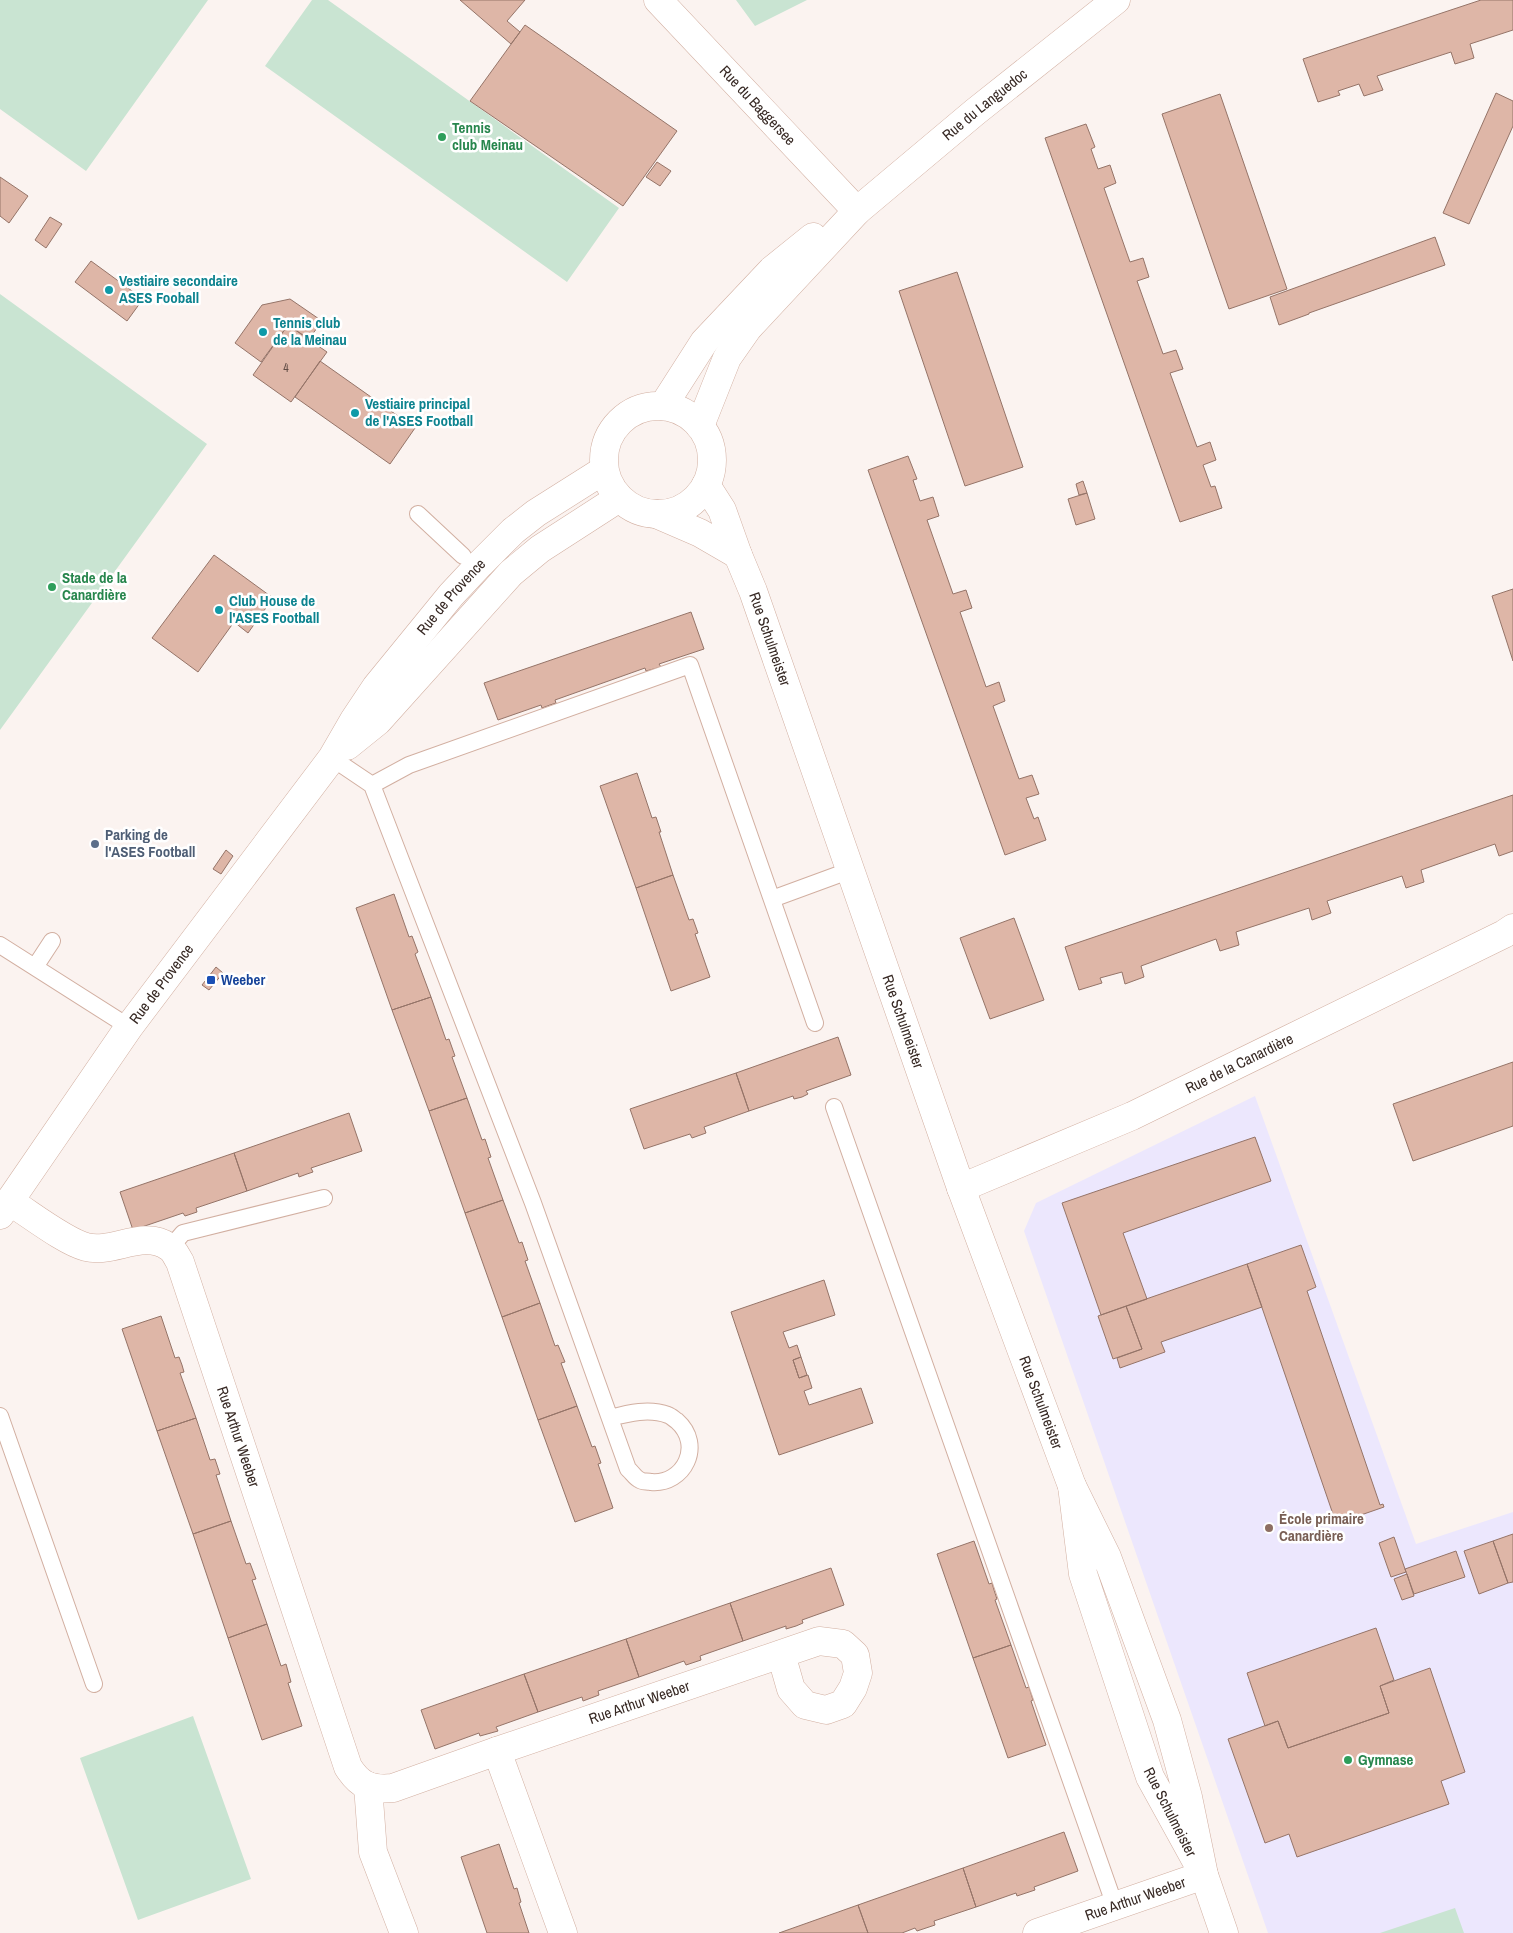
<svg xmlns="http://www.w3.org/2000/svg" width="1513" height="1933" font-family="'Archivo Narrow',sans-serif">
  <rect width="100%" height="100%" fill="#fbf3f0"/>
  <path fill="#ece7fd" d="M1255,1096L1416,1544L1513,1512V1933H1268L1024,1231L1036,1203Z"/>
  <path fill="#c9e4d2" d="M0,0H208L86,171L0,109Z
    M312,0H328L619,208L567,282L265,66Z
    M736,0H807L755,26Z
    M0,294L207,444L0,730Z
    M193,1716L251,1879L138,1920L80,1758Z
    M1455,1908L1464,1933H1380Z"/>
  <path fill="#deb6a7" stroke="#957468" d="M460,0H525L507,21L520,32L511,44Z
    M1481,0H1513V30L1470,44L1474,58L1455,64L1451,52L1377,76L1383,90L1364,96L1359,84L1338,91L1340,95L1318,102L1303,59Z
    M525,25L677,131L623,206L470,101Z
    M1496,93L1513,101V126L1469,224L1443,213Z
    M1220,94L1287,289L1229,309L1162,114Z
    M1086,124L1095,147L1091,149L1098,169L1110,165L1116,183L1104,188L1130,262L1143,258L1149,277L1137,281L1163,354L1176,350L1183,369L1170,373L1197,447L1210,442L1216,460L1203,465L1211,487L1215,486L1222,508L1180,522L1045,138Z
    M657,162L671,171L660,186L646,177Z
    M0,177L28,196L9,223L0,216Z
    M50,217L62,224L46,248L35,240Z
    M1435,237L1445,265L1309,313V314L1279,325L1270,297Z
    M91,261L143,299L127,321L75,282Z
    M957,272L1023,467L965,486L899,291Z
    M290,299L322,321L309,339L288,325L261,362L235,343L262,305Z
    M288,325L327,352L291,402L253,375Z
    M320,361L415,428L390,464L295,397Z
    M908,456L917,479L913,480L920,501L933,497L939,516L927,520L953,594L966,590L972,608L960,612L986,687L999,682L1005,701L993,706L1019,779L1032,775L1039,794L1026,798L1034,819L1038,817L1046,840L1005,855L868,470Z
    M1083,481L1087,493L1079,495L1076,484Z
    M1087,493L1095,519L1076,525L1068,499Z
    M214,555L273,598L248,633L234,622L198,672L152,638Z
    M1513,589V661L1492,596Z
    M691,612L704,649L659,664L661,667L646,671L645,668L555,700L556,703L550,705L542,708L541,705L498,720L484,683Z
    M637,773L652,818L656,817L661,832H659L673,875L636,888L600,786Z
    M1513,795V851L1499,856L1495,844L1421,870L1424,882L1406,888L1402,876L1327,901L1331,913L1312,920L1309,908L1236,932L1239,945L1220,951L1216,939L1141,966L1144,977L1125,984L1122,972L1100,978L1102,983L1079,990L1065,947Z
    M226,850L233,856L221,874L213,869Z
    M673,875L689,920L693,919L698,933L695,934L710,977L671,991L636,888Z
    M394,894L409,937L412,936L418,952L415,954L431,997L392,1010L356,908Z
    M1014,918L1044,1000L990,1019L960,938Z
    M216,967L223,973L209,990L202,985Z
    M431,997L446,1040L449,1039L455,1056L452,1057L467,1098L429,1111L392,1010Z
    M838,1037L851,1075L806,1091L808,1094L802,1097L794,1099L793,1096L749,1111L736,1073Z
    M1513,1062V1126L1413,1161L1393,1104Z
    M736,1073L749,1111L704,1127L706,1133L692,1138L690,1134L644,1149L630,1109Z
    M467,1098L482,1140L485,1139L491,1157L488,1158L503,1200L465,1213L429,1111Z
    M349,1113L362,1151L311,1168L313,1172L307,1174L299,1177L298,1173L247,1191L234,1153Z
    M1255,1137L1271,1181L1123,1233L1147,1299L1101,1315L1062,1203Z
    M234,1153L247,1191L196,1208L197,1212L185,1216L183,1213L133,1230L120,1192Z
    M503,1200L519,1243L522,1242L528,1260L525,1261L540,1303L502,1317L465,1213Z
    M1301,1245L1316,1287L1307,1291L1380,1505L1383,1504L1384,1507L1332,1525L1331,1522L1335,1520L1247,1264Z
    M1247,1264L1262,1307L1161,1342L1165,1352L1120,1368L1117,1358L1142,1349L1126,1306Z
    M824,1280L835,1315L783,1332L789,1348L797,1345L801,1357L793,1360L799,1378L808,1375L812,1388L804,1391L809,1405L861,1388L873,1423L779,1455L731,1312Z
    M540,1303L555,1346L558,1345L565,1362L561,1363L577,1406L538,1420L502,1317Z
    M1126,1306L1142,1349L1113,1359L1098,1316Z
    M161,1316L175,1358L179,1357L182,1365L184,1372L180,1373L196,1418L157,1431L122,1329Z
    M801,1357L807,1375L799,1378L793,1360Z
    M577,1406L592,1447L595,1446L601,1463L598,1464L613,1508L575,1522L538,1420Z
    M196,1418L210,1460L215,1459L220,1474L216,1475L231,1521L193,1534L157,1431Z
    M231,1521L246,1564L250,1563L256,1579L252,1580L267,1624L228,1638L193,1534Z
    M1513,1534V1582L1508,1583L1493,1541Z
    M1394,1537L1406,1572L1391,1577L1379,1543Z
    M974,1541L989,1584L992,1583L994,1590L997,1599L995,1600L1011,1645L973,1658L937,1554Z
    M1493,1541L1508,1583L1479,1594L1464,1551Z
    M1456,1551L1465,1577L1414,1594L1405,1569Z
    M831,1568L844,1605L802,1620L803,1623L796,1626L786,1629V1626L743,1641L730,1603Z
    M1407,1574L1414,1596L1402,1600L1394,1579Z
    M730,1603L743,1641L700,1656L701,1660L686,1665L684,1661L639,1677L626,1639Z
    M267,1624L281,1666L286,1664L291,1682L288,1683L302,1726L262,1740L228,1638Z
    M1376,1628L1394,1680L1380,1686L1389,1713L1288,1748L1278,1721L1265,1726L1247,1673Z
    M626,1639L639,1677L598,1691L599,1695L583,1701L582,1697L538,1712L524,1674Z
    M1011,1645L1026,1688L1029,1687L1033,1700L1031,1701L1046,1745L1008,1758L973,1658Z
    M1430,1668L1465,1772L1441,1781L1449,1804L1297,1857L1289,1834L1265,1843L1228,1739L1278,1721L1288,1748L1389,1713L1380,1686Z
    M524,1674L538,1712L496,1727L498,1731L480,1736L479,1733L435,1749L421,1710Z
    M1064,1832L1078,1871L1034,1887L1035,1890L1017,1896L1016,1893L976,1907L963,1868Z
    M499,1844L514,1889L517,1888L521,1902L519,1903L529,1933H487L461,1857Z
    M963,1868L976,1907L934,1921L935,1925L917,1931L915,1928L902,1933H868L858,1905Z
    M858,1905L868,1933H779Z"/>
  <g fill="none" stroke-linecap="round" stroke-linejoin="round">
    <g stroke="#d2afa1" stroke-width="18">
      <path id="service" d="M418,514L463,556
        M332,758L372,785L533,1203L628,1469C632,1472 635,1478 640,1480C642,1482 647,1481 651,1482C684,1485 704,1445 677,1421C674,1419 671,1416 668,1415C649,1408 629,1413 610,1418
        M372,785L409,765L690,665L815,1023
        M772,899L851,870
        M0,945L129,1027
        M35,967L52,941
        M834,1107L1115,1906
        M170,1248L183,1233L324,1198
        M0,1416L94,1684"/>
    </g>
    <g stroke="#d2afa1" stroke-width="29">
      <g id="minor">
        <path id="s1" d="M658,0L857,211"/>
        <path d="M656,514L700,533L738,555L722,510L706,485"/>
        <path id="s2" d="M738,555L753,591L961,1188L1072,1486"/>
        <path id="s3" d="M961,1188L1132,1116L1504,934L1513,928"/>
        <path id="s4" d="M9,1201C30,1214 64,1241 86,1247C113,1254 143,1229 169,1247C174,1250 177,1257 180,1262L348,1767C360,1786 371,1790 393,1788L497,1751L819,1641L843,1644L855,1655L858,1673L853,1688L843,1704L826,1710L805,1705L791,1689L781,1654"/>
        <path d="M497,1751L563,1933"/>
        <path d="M368,1786L373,1852L404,1933"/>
        <path d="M1204,1875L1150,1777L1083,1574L1072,1486L1107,1557L1167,1720L1188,1797L1204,1875L1224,1933"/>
        <path id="s5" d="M1037,1933L1204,1875"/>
      </g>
    </g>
    <g stroke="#d2afa1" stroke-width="29">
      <g id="tertiary">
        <circle cx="658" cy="460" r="54"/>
        <path d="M663,406L704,342L772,270L813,237"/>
        <path id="s6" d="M700,426L727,358L748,328L857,211L975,112L1116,0"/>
        <path d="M347,746L378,721L511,573L540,549L619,498"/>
        <path id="s7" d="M0,1215L129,1027L332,758L354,720L376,687L451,595L480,564L513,531L536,513L604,470"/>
      </g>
    </g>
    <use href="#service" stroke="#fff" stroke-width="16"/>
    <use href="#minor" stroke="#fff" stroke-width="28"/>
    <use href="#tertiary" stroke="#fff" stroke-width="28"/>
  </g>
  <g fill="#2e9e5b" stroke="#fff" stroke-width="2">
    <circle cx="442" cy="137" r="5"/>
    <circle cx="52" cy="587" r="5"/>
    <circle cx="1348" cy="1760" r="5"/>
  </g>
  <g fill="#0f9aa8" stroke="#fff" stroke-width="2">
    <circle cx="109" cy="290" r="5"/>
    <circle cx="263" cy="332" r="5"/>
    <circle cx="355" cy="413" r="5"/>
    <circle cx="219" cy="610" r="5"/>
  </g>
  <circle fill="#5c6f8a" stroke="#fff" stroke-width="2" cx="95" cy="844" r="5"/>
  <rect fill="#1a4fb4" stroke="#fff" stroke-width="2" x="206" y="975" width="10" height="10" rx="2.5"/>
  <circle fill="#8d6e63" stroke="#fff" stroke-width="2" cx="1269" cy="1528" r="5"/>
  <g text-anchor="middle" stroke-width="5" stroke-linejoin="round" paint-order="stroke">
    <g font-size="12" fill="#614c45">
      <text x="286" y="372">4</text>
    </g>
    <g font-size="15" fill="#372924" stroke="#fff">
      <text dy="5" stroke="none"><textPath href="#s6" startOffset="436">Rue du Languedoc</textPath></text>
      <text dy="5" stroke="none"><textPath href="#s1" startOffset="145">Rue du Baggersee</textPath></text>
      <text dy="5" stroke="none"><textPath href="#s7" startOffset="766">Rue de Provence</textPath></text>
      <text dy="5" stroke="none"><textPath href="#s2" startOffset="90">Rue Schulmeister</textPath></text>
      <text dy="5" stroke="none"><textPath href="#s7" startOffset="282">Rue de Provence</textPath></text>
      <text dy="5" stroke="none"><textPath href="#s2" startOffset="495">Rue Schulmeister</textPath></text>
      <text dy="5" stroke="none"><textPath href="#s3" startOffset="305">Rue de la Canardière</textPath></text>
      <text dy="5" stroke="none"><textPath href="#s2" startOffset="900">Rue Schulmeister</textPath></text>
      <text dy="5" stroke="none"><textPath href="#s4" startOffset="378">Rue Arthur Weeber</textPath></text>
      <text dy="5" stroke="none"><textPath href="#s4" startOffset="1040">Rue Arthur Weeber</textPath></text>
      <text transform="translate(1170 1812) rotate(63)" y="5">Rue Schulmeister</text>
      <text dy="5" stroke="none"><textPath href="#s5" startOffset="104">Rue Arthur Weeber</textPath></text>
    </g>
    <g font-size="15" font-weight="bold" fill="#27864d" stroke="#fff" text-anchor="start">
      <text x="452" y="133">Tennis<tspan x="452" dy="17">club Meinau</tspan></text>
      <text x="62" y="583">Stade de la<tspan x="62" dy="17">Canardière</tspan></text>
      <text x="1358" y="1765">Gymnase</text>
    </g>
    <g font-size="15" font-weight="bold" fill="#0d838f" stroke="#fff" text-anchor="start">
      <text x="119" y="286">Vestiaire secondaire<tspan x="119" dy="17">ASES Fooball</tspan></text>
      <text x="273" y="328">Tennis club<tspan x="273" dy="17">de la Meinau</tspan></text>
      <text x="365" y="409">Vestiaire principal<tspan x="365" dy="17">de l'ASES Football</tspan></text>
      <text x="229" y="606">Club House de<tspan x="229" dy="17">l'ASES Football</tspan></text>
    </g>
    <g font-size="15" font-weight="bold" fill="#4e5e75" stroke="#fff" text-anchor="start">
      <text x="105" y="840">Parking de<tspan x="105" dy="17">l'ASES Football</tspan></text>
    </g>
    <g font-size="15" font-weight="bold" fill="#164399" stroke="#fff" text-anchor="start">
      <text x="221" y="985">Weeber</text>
    </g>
    <g font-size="15" font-weight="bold" fill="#785e54" stroke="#fff" text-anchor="start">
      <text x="1279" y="1524">École primaire<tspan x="1279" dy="17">Canardière</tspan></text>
    </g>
  </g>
</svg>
